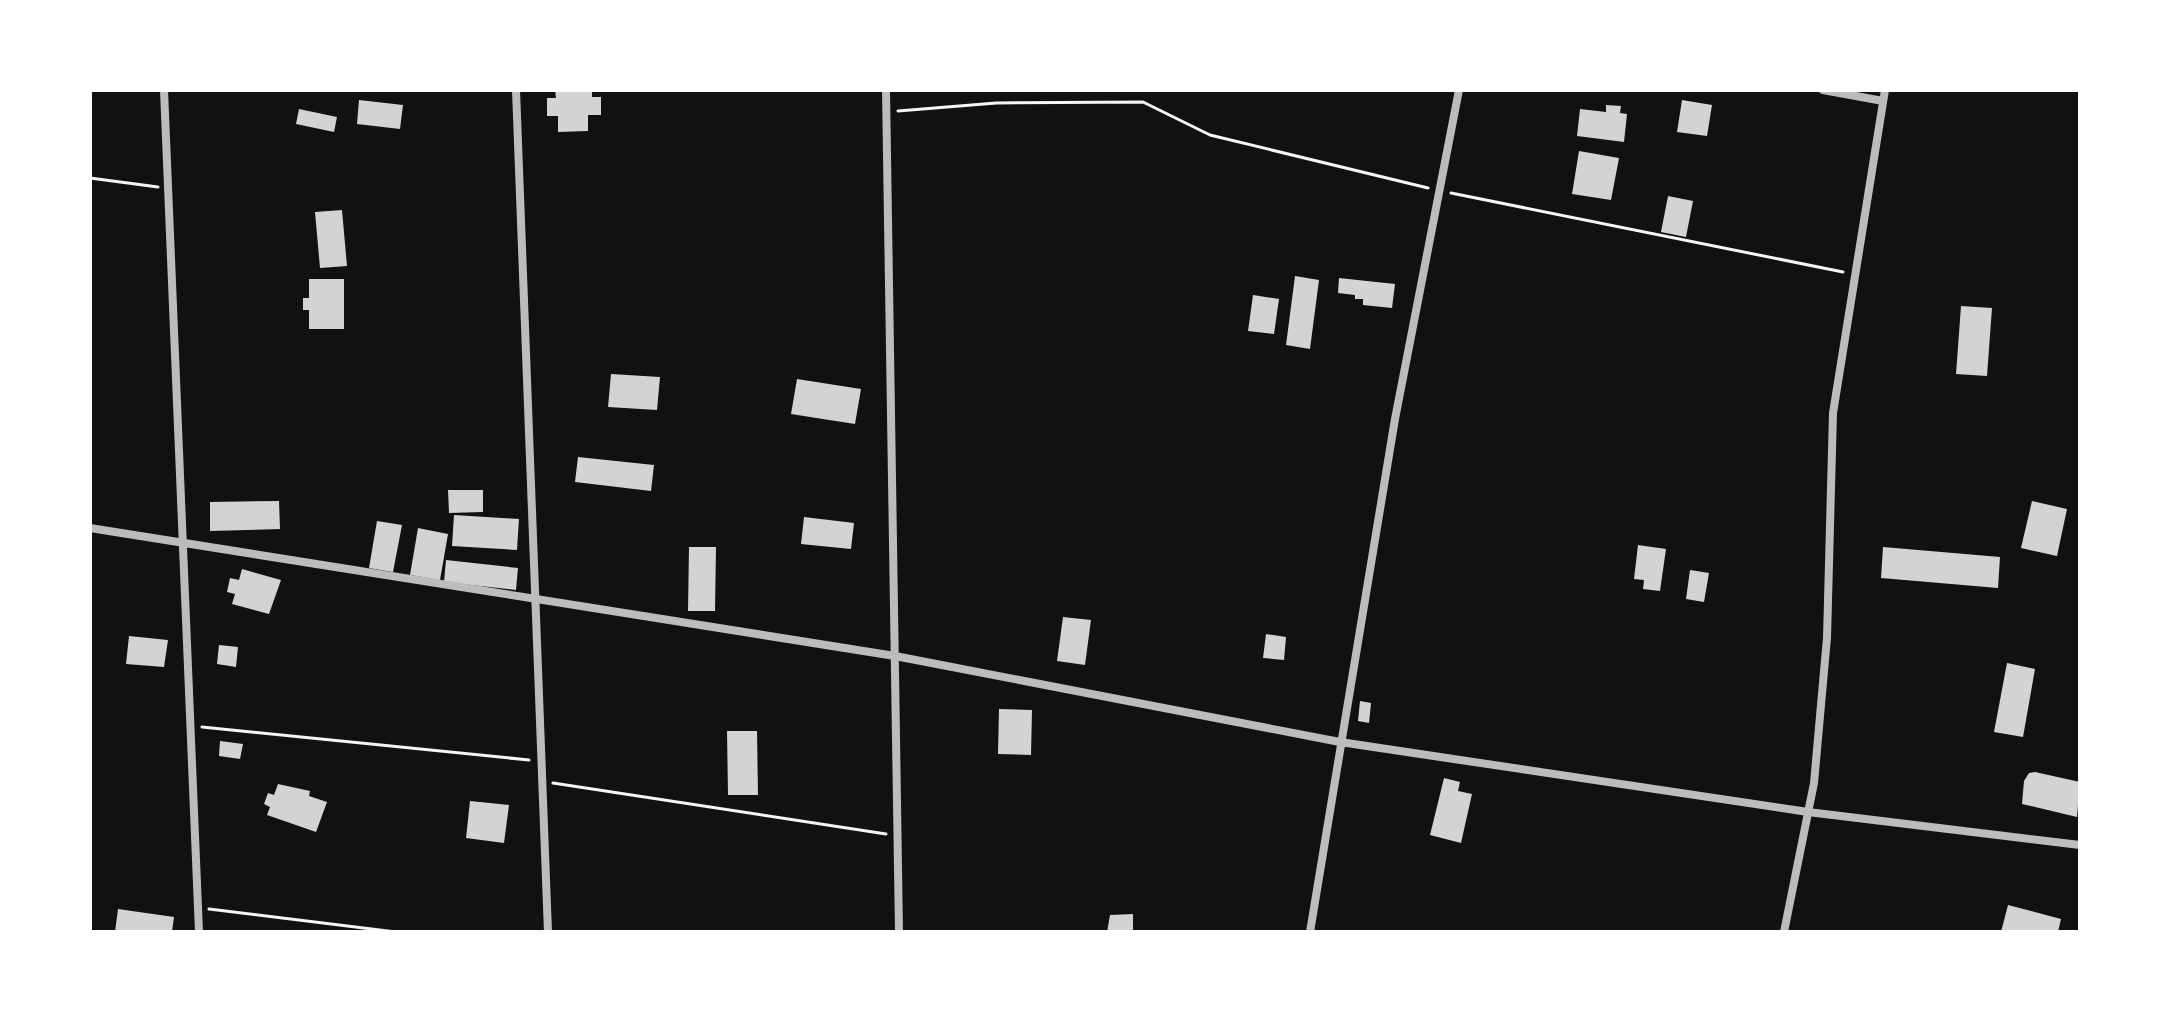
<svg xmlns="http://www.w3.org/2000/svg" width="2170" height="1022" font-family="'Source Sans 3',sans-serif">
  <rect width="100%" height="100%" fill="#111"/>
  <path fill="#d3d3d3" d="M555,90H592V97H601V115H588V131L558,132V116H547V98H556Z
    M359,100L403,105L400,129L357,124Z
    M1682,100L1712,105L1707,136L1677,132Z
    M1606,105L1621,106L1620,113L1627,114L1624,142L1577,136L1580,109L1606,112Z
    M299,109L337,117L334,132L296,124Z
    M1579,151L1619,158L1611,200L1572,194Z
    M1668,196L1693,201L1686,237L1661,232Z
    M342,210L347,266L320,268L315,212Z
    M1295,276L1319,280L1310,349L1286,345Z
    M1339,278L1395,284L1392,308L1363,305V299H1355V295L1338,293Z
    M309,279H344V329H309V310H303V298H309Z
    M1253,295L1279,299L1274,334L1248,331Z
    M1961,306L1992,308L1987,376L1956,374Z
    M611,374L660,377L657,410L608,407Z
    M797,379L861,389L855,424L791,414Z
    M578,457L654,465L651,491L575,482Z
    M448,490H483V512L449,513Z
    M279,501L280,529L210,531V502Z
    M2032,501L2067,509L2057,556L2021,548Z
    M454,515L519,519L517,550L452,546Z
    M804,517L854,523L851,549L801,544Z
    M377,521L402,525L393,572L369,568Z
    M418,528L448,534L440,580L410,575Z
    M1638,545L1666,549L1660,591L1643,589L1644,580L1634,579Z
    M689,547H716L715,611H688Z
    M1883,547L2000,557L1998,588L1881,578Z
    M446,560L518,568L516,590L444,582Z
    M242,569L281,580L269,614L232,604L235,594L227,592L230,578L239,580Z
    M1690,570L1709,573L1704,602L1686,599Z
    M1063,617L1091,620L1085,665L1057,661Z
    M1266,634L1286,637L1284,660L1263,658Z
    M129,636L168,640L164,667L126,664Z
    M219,645L238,647L236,667L217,664Z
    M2007,663L2035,669L2023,737L1994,732Z
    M1360,701L1371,703L1369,723L1358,721Z
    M999,709L1032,710L1031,755L998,754Z
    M727,731H757L758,795H728Z
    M220,741L243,744L240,759L219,756Z
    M2035,772L2080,782L2077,817L2022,804L2024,781L2029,773Z
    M1444,778L1460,782L1458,791L1472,794L1461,843L1430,835Z
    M278,784L310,791L309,796L327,802L316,832L267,815L270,807L264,804L268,793L274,795Z
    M470,801L509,805L504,843L466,838Z
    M2008,905L2061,919L2058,932H2001Z
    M118,909L174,917L172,932H115Z
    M1133,914V932H1107L1110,915Z"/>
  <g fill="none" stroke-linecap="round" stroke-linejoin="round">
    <path stroke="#f5f5f5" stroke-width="3" d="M898,111L996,103L1143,102L1210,135L1428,188
      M90,178L158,187
      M1451,193L1843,272
      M202,727L529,760
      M553,783L886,834
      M209,909L396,932"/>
    <path stroke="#bcbcbc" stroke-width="8" d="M164,90L199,932
      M516,90L548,932
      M886,90L899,932
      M1823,90L1883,101
      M90,528L895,656L1340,742L1808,812L2080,845
      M1310,932L1395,419L1459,90
      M1784,932L1814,783L1827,638L1833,413L1885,90"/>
  </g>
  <rect width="2170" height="1022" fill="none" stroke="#ffffff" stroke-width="184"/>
</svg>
